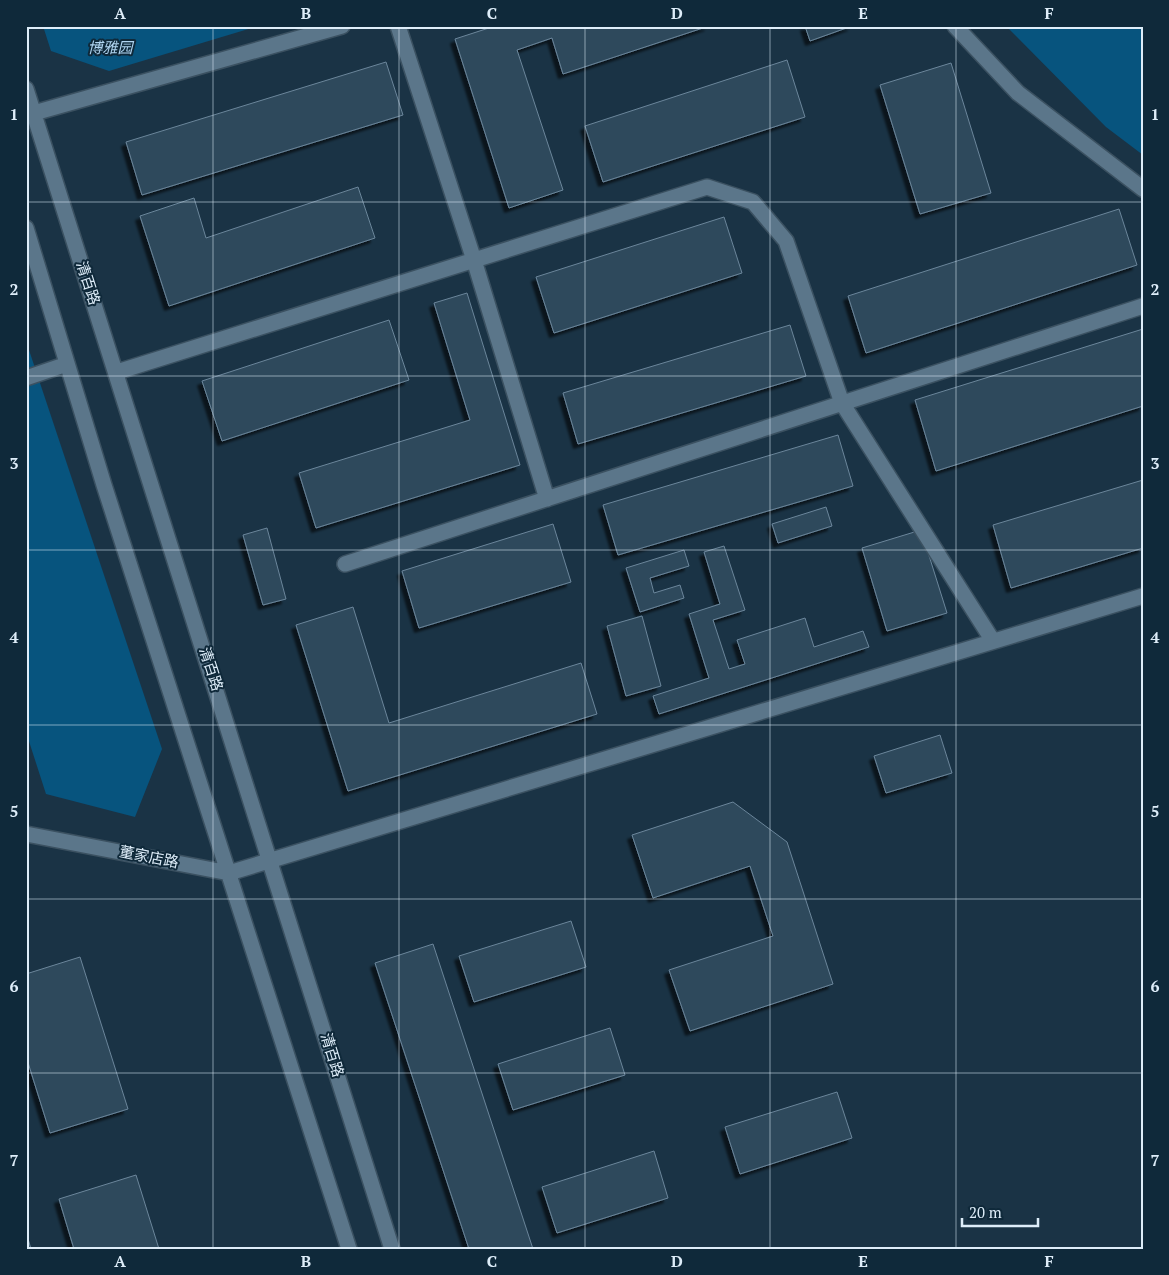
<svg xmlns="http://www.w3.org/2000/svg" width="1169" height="1275" font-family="'PT Serif','Noto Sans SC',serif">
  <defs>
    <filter id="shadow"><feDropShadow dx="-4.5" dy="4.5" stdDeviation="1" flood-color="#0009"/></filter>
  </defs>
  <rect width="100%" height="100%" fill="#1a3345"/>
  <path fill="#07547e" d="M43,26H255V27L109,71L51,51Z
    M1006,26H1143V155L1106,127Z
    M26,341L162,749L135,817L46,794L26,732Z"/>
  <path fill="#2f495b" stroke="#6b869b" filter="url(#shadow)" d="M495,26H709L563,74L552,38L517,50L563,190L509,208L455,39Z
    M805,26H852L810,41Z
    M787,60L805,117L603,182L585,126Z
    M386,62L403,115L142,195L126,142Z
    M951,63L991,193L920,214L880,85Z
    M358,187L375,238L169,306L140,216L194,198L206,238Z
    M1119,209L1137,265L866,353L848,296Z
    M724,217L742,273L554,333L536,277Z
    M467,293L520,465L316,528L299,473L470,420L434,303Z
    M389,320L409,380L222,441L202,381Z
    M790,325L806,376L578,444L563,393Z
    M1143,329V406L936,471L915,400Z
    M838,435L853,486L618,555L603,505Z
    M1143,480V548L1011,588L993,525Z
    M826,507L832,526L778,543L772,524Z
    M553,524L571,582L419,628L402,571Z
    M267,528L286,599L263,605L243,535Z
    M921,530L947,613L887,631L862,548Z
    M724,546L745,610L713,620L729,669L745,664L737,640L805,618L814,647L863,631L869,647L659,714L653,696L709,678L689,614L720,604L704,552Z
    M684,550L689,566L650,578L654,593L680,585L684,598L640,612L626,568Z
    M353,607L389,723L581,663L597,714L348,791L296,625Z
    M642,616L661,686L626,696L607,626Z
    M940,735L952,773L886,793L874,756Z
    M733,802L787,842L833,984L690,1031L669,970L773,936L750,866L653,898L632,835Z
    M571,921L586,967L474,1002L459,956Z
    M433,944L533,1249H469L375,963Z
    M80,957L128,1109L50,1133L26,1056V974Z
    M610,1028L625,1075L513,1110L498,1064Z
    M837,1092L852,1138L740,1174L725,1127Z
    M654,1151L668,1198L557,1233L542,1187Z
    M136,1175L159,1249H74L59,1199Z
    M26,1232L31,1249H26Z"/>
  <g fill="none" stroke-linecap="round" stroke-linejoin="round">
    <g stroke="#3b5161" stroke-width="18">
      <path id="minor" d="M398,26L474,260L547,499
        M955,26L1018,93L1143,189
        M26,89L392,1249
        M26,113H34L342,26
        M26,228L104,485L349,1249
        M117,372L707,187L753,202L786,241L842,403L993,641
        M26,378L67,364
        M345,564L1143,306
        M26,834L229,873L1143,596"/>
    </g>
    <use href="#minor" stroke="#5b768a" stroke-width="15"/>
  </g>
  <path fill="none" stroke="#deedf9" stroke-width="1" stroke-opacity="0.55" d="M213,26V1249M399,26V1249M585,26V1249M770,26V1249M956,26V1249M26,202H1143M26,376H1143M26,550H1143M26,725H1143M26,899H1143M26,1073H1143"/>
  <g text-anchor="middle" stroke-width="4" stroke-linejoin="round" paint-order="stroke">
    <g font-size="15" font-style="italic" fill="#b0d5f1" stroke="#0f293a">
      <text x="110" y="53">博雅园</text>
    </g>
    <g font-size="15" fill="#deedf9" stroke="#0f293a">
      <text transform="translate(88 283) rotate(72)" y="5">清百路</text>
      <text transform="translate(211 669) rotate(72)" y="5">清百路</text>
      <text transform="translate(149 857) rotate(11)" y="5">董家店路</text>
      <text transform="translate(332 1055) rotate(73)" y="5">清百路</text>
    </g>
  </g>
  <rect width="1169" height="1275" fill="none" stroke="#0f293a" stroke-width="55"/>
  <path d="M962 1218v8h76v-8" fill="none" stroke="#deedf9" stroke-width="2.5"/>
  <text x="969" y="1218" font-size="15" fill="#deedf9" stroke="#0f293a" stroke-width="4" paint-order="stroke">20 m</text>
  <rect x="28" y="28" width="1114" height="1220" fill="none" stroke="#deedf9" stroke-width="2"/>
  <g font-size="16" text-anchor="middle" font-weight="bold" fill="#deedf9">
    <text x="120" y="19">A</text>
    <text x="306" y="19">B</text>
    <text x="492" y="19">C</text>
    <text x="677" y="19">D</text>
    <text x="863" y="19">E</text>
    <text x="1049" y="19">F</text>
    <text x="14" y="120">1</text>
    <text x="1155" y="120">1</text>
    <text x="14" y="295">2</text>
    <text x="1155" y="295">2</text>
    <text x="14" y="469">3</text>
    <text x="1155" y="469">3</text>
    <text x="14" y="643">4</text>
    <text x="1155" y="643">4</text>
    <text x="14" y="817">5</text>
    <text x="1155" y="817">5</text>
    <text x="14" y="992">6</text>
    <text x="1155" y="992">6</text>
    <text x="14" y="1166">7</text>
    <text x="1155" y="1166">7</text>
    <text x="120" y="1267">A</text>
    <text x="306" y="1267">B</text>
    <text x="492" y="1267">C</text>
    <text x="677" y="1267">D</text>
    <text x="863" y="1267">E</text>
    <text x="1049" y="1267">F</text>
  </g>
</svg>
